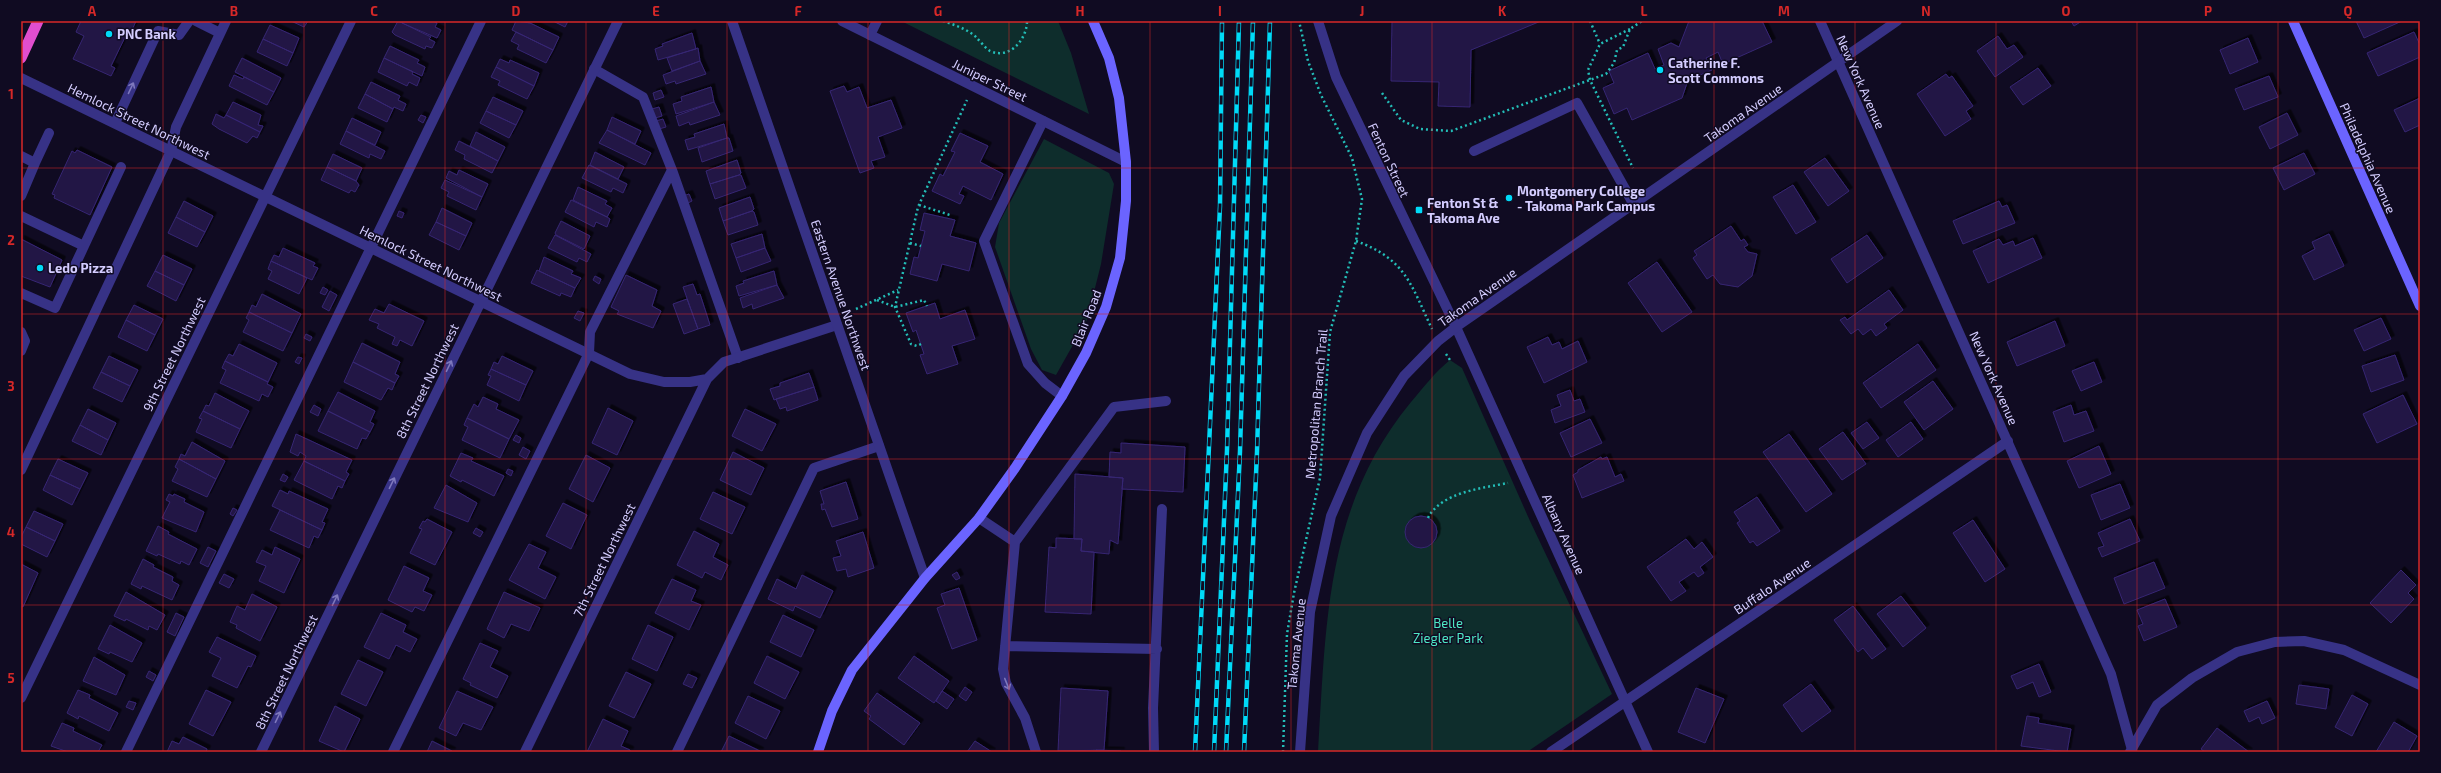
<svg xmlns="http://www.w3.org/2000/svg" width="2441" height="773" font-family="'Exo 2',sans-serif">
  <defs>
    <filter id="shadow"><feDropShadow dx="3.5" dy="-3.5" stdDeviation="0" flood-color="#0009"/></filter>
  </defs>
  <rect width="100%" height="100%" fill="#100b22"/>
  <path fill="#0e2d2c" d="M901,21H1058L1071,53L1089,114Z
    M1044,139L1109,173L1114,184L1101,264L1087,320L1056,375L1042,370L1031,349L995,247L999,223Z
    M1450,360L1462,368L1530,521L1612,694L1527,752H1318C1326,625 1325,506 1411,402C1424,387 1435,372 1450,360Z"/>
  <path fill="#201645" stroke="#372673" filter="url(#shadow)" d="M81,21H136L132,30L129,29L111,66L115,68L111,76L73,59L84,36L76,32Z
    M291,21H308L304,27Z
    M398,21L431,37L429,39L435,42L432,48L426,46L425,49L395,35L392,32Z
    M403,21H433L437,23L435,27L441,30L437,38L402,23Z
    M516,21L530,23L559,37L553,50L512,30Z
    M553,21H568L565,27Z
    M1392,21H1541L1471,50L1470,107L1438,106L1439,82L1391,81Z
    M1689,21H1762L1772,42L1723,64L1718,52L1706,58L1712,70L1688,80L1682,98L1632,120L1627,108L1614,114L1603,88L1614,83L1609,71L1648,53L1655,69L1664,65L1658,49L1671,43L1679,47Z
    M2071,21H2082L2074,26Z
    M2356,21H2402L2364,38Z
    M270,25L299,38L293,53L263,39Z
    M516,32L553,50L546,63L517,49L519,45L511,41Z
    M2414,32L2420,45V57L2378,76L2367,53Z
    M692,33L696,49L658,60L655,49L663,46L662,44Z
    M1998,36L2007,49L2014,45L2023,57L1995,77L1977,51Z
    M2248,38L2258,62L2230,74L2220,50Z
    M263,39L293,53L287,66L257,52Z
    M390,46L419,60L417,63L425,67L422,76L384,58Z
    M698,48L700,61L672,71L667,58Z
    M242,58L281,78L274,92L235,72Z
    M384,58L413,72L412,74L420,78L417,86L409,82L407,86L378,72Z
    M500,59L509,63L510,60L539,73L534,86L496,67Z
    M700,61L706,74L676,84L675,81L666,84L663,75Z
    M496,67L534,86L527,99L498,85L500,81L491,77Z
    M2038,68L2051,86L2023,105L2010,87Z
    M1946,74L1949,78L1952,76L1973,106L1966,111L1971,119L1945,136L1917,94Z
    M234,75L243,79L244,77L274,92L267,105L229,86Z
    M2269,76L2278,97L2244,110L2235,89Z
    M371,82L400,96L398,100L406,104L403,111L394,107L393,109L365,94Z
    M844,86L847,92L859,87L867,108L891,100L902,128L878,137L885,157L871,161L874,168L860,173L830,91Z
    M711,87L714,102L676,114L673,104L682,101L681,97Z
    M661,90L664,97L655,100L653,93Z
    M365,94L393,109L387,122L358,108Z
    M493,97L523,111L516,125L486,111Z
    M2420,98V125L2405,132L2394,110Z
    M233,102L261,115L258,125L263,126L260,132L226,115Z
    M714,102L720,115L690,125L689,122L679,126L676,116Z
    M659,107L662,116L655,118L652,109Z
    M486,111L516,125L509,138L480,123Z
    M2287,113L2298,135L2270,149L2259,127Z
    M216,114L224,118L226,115L260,132L257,138L253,136L247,143L219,129L212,124Z
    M421,115L426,117L423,123L418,120Z
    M612,117L641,131L635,144L607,130Z
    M352,118L381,132L375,145L346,131Z
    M663,119L666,127L659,129L656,121Z
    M724,124L727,138L688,150L685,140L695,137L694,134Z
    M607,130L651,153L645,165L599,143Z
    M346,131L385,151L381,159L370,154L369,158L340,144Z
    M476,132L505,147L498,161L470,146Z
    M960,133L988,146L980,162L1003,174L991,200L963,186L959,194L964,196L960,204L932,191L940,174L943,176L955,152L951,151Z
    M727,138H729L733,151L702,162L698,148Z
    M459,141L498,161L492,173L464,159L465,155L455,150Z
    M77,150L112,167L90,215L54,198L55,195L52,194L72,151L75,153Z
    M595,152L624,167L618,179L590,165Z
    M2304,153L2315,174L2284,190L2273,168Z
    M333,154L362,168L356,181L327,167Z
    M1825,158L1849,191L1828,206L1804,172Z
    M737,160L741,173L739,175L710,184L706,171Z
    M589,165L627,184L623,193L613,188L611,192L582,178Z
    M327,167L356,181L359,185L355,192L351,190L349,193L321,180Z
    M459,170L488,184L482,197L446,178L449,171L457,175Z
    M739,175H741L746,188L715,199L710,184Z
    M445,180L482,197L476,210L447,196L449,192L441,188Z
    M1793,185L1816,222L1796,234L1773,197Z
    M578,187L607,201L605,204L612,208L607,217L573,200Z
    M689,194L692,201L686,204L683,196Z
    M750,197L754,209L752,211L723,221L719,208Z
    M571,200L607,217L610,219L607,227L596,222L594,227L565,212Z
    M184,201L213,216L205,232L176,217Z
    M1999,201L2002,207L2007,205L2015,223L1963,244L1953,221Z
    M442,208L472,223L466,236L436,222Z
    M399,211L404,213L402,218L397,216Z
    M752,211L754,212L758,225L728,235L723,221Z
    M924,213L955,220L950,236L976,243L969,271L942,264L937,281L910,274L914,257L918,258L925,231L920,230Z
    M176,217L205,232L197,247L168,233Z
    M561,221L590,236L584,249L556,235L555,233Z
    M436,222L466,236L459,250L429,235Z
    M1731,226L1741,241L1744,239L1748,245L1744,247L1748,252L1757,254L1752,276L1738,287L1720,284L1713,275L1707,279L1693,258L1697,255L1694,251Z
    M762,234L765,248L736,258L731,244Z
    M2329,234L2344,266L2314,280L2302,256L2315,249L2312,242Z
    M555,235L591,254L587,262L579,258L577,262L548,248Z
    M1867,235L1883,258L1847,283L1831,259Z
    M2033,238L2042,258L1988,283L1973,251L1999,239L2003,245L2013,241L2015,246Z
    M21,239L62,260L50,287L21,276Z
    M283,248L315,263L313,266L318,268L312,280L271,261L274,255L279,257Z
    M765,248L771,261L741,272L736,258Z
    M163,255L192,269L184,285L155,271Z
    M544,257L573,271L571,274L581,278L575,288L539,271Z
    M271,261L307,278L299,294L268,279L272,271L268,269Z
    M1657,262L1692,312L1662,332L1628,283Z
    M537,270L575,288L571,297L561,293L560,296L531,283Z
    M155,271L184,285L176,301L147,286Z
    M774,271L777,285L739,296L736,286L744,283L743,281Z
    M626,275L657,290L652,306L661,311L653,328L617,314L619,311L611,307Z
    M595,276L601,279L599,284L593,280Z
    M693,284L697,295L700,294L710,325L698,329L683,287Z
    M777,285L784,298L753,309L752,304L743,308L740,298Z
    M323,287L328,290L325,295L320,293Z
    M1889,290L1903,310L1884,324L1887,328L1876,336L1871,329L1863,335L1858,329L1851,334L1840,320L1845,317L1847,320Z
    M330,291L337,295L329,311L322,307Z
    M262,294L301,314L292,333L249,312L252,305L256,307Z
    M687,299L698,329L684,334L673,304Z
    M935,303L940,319L965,310L975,339L952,346L958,364L927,374L920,355L924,354L916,330L913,332L906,313Z
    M389,304L424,321L412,346L400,340L397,346L392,344L395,337L377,328L379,324L369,320L375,309L384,313Z
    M134,305L163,319L155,335L126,320Z
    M578,311L584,313L580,321L574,318Z
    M249,312L292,333L283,351L243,332L249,320L246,318Z
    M2381,318L2391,339L2364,351L2354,330Z
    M126,320L155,335L147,351L118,337Z
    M2055,321L2065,346L2017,366L2007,342Z
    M306,334L312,337L310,341L304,338Z
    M1548,337L1552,345L1559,342L1562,349L1578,341L1587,362L1544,383L1527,347Z
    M362,343L400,362L395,374L399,376L395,383L353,362Z
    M239,344L277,363L268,382L225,361L229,354L233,356Z
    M1918,344L1936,370L1881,408L1863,383Z
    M2395,355L2404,380L2371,392L2362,366Z
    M109,356L138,370L130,386L101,372Z
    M502,356L533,371L526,385L491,369L494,362L498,364Z
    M298,357L302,358L299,364L295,362Z
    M225,361L268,382L267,384L273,387L268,397L262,394L259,401L220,383L226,370L222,368Z
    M353,362L395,383L392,390L388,388L381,400L344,382Z
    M2094,362L2102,382L2081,391L2072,371Z
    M491,369L526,385L519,401L487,385L491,376L488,375Z
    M101,372L130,386L122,402L93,388Z
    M809,373L814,387L774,400L770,389L780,386V383Z
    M1933,381L1953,409L1924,430L1904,402Z
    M814,387L818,400L787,411L786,407L780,409L776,399Z
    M1570,390L1574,401L1580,399L1585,412L1555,423L1551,410L1561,406L1557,395Z
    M338,392L375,411L370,422L374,424L370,432L328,411Z
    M215,393L249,411L240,429L203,411L206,405L209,406Z
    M2403,395L2417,424L2377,443L2363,414Z
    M483,397L498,404L496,409L519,420L509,439L467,418L474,404L478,407Z
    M314,405L321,409L318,416L310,412Z
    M2071,405L2074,415L2086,411L2094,431L2064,442L2053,412Z
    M608,408L633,421L617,455L592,443Z
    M88,409L116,423L108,440L80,425Z
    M745,409L776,424L762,451L732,436Z
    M203,411L240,429L231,448L196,432L202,419L199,418Z
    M328,411L370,432L366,439L362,438L357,449L318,431Z
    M467,418L509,439L500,458L462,440L468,427L464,425Z
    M1590,419L1602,443L1571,457L1560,433Z
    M1867,422L1879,438L1863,449L1851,433Z
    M1911,422L1923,439L1898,457L1886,440Z
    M80,425L108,440L101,455L72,441Z
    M1843,432L1866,464L1842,480L1819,449Z
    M296,434L352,460L346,472L349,474L345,481L304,461L306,456L300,452L298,456L290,452Z
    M1789,434L1832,494L1806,512L1763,452Z
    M516,435L521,438L519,443L513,440Z
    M192,442L225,461L216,479L179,459L181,454L185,456Z
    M1121,443L1185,447L1183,492L1122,489L1123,478L1109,477L1110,452L1121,453Z
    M2099,446L2111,474L2079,488L2067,461Z
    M523,447L530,451L526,459L519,455Z
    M733,452L764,468L751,495L720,480Z
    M461,453L473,458L471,461L504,476L494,496L462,480L461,482L450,476Z
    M586,455L610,468L593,502L569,489Z
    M1601,457L1602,459L1607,457L1615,477L1621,474L1624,481L1582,498L1573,475L1578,472V470Z
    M58,459L88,473L80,489L50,475Z
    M179,459L216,479L207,497L172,481L178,469L175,467Z
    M304,461L345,481L342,488L338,486L332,499L294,480Z
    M508,469L513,471L511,476L506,473Z
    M283,474L288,477L285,482L280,480Z
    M1075,474L1123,478L1118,544L1110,540L1109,554L1081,551L1082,539H1074Z
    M50,475L80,489L72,505L43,490Z
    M846,482L858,519L832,527L825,509L822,510L821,504H824L820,491Z
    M2120,484L2130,508L2101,520L2091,495Z
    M446,485L477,503L468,522L434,508Z
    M280,490L288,494L289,491L328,509L322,522L325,523L322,530L272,506Z
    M713,492L745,507L732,534L700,519Z
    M169,494L173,496L174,494L185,499L184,502L204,512L196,532L162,518L170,502L166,500Z
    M1757,497L1780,531L1757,546L1753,541L1750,543L1737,523L1740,521L1734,512Z
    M563,503L587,515L571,549L546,536Z
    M233,508L237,510L233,516L230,514Z
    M280,510L322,530L318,538L314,536L309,548L270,530Z
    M34,511L63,524L55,541L26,527Z
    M1405 532a16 16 0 1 1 32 0a16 16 0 1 1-32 0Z
    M427,519L452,532L435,565L410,553L422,529L419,528L423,521L425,522Z
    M2130,519L2140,541L2102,557L2098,548L2104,546L2098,533Z
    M1973,520L2005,569L1985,582L1953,533Z
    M158,526L169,532L168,534L197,549L189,565L181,561L180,564L158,554L157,556L146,551Z
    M26,527L55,541L47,557L21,544V537Z
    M476,528L483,532L480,537L473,533Z
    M694,531L719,544L713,557L728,565L721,580L705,572L702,578L677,565Z
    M863,532L874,568L848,577L846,569L837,571L833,558L841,556L836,541Z
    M1056,538L1082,539L1081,551L1094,552L1091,614L1045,612L1049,547L1056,548Z
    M1686,539L1694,549L1702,542L1713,557L1700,567L1704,573L1698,577L1694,572L1679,582L1686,591L1671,601L1647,567Z
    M529,544L546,552L538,568L556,577L545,599L509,580Z
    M208,547L216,551L208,567L200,563Z
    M275,547L300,559L284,593L259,581L266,566L256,562L262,550L272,555Z
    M143,559L154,565L153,567L173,577L172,581L179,585L172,600L142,586L141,589L131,584Z
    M2154,562L2165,588L2124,604L2114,578Z
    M21,564L38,573L23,607L21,606Z
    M404,566L429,578L423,591L432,595L424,611L415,607L412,612L388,600Z
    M2401,570L2416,585L2408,593L2414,599L2391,623L2370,603Z
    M957,572L960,578L956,580L952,575Z
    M224,574L234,579L229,588L219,583Z
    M802,575L833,591L820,618L795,606L793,611L768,599L777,579L796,589Z
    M672,579L696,590L691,601L701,605L689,630L655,613Z
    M959,588L977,640L952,649L937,608L945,605L941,594Z
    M126,592L165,615L157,630L149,626L148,630L126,619L125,621L114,616Z
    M504,592L540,608L529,631L511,624L504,638L487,629Z
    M252,594L277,607L260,641L236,628L237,625L230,622L237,606L245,610Z
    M1901,596L1926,628L1903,647L1877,614Z
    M2165,599L2177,627L2144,641L2138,626L2143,624L2137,610Z
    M1853,606L1886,649L1872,659L1863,648L1858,652L1834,620Z
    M176,613L184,617L175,636L167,632Z
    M381,613L406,625L403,632L417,639L410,652L396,645L389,659L364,647Z
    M783,615L814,630L801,657L770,642Z
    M110,625L142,643L132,662L110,652L109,654L98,649Z
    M648,625L673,637L657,671L632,659Z
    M217,637L256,656L251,667L248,666L237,688L212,676L221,658L209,652Z
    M480,643L498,651L490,667L508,676L497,698L470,685L471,683L463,679Z
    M767,656L799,672L785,699L754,683Z
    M914,656L949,681L934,703L898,678Z
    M94,657L125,675L116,695L83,681Z
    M358,660L383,672L366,706L341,694Z
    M2039,664L2051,692L2039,697L2033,682L2017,689L2011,676Z
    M149,671L156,675L153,681L146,677Z
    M626,672L651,684L634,718L609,706Z
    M688,674L697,678L692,688L683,684Z
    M1811,684L1831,711L1802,732L1783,705Z
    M2299,685L2329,689L2326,709L2296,704Z
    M965,687L972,692L966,701L959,696Z
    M1061,688L1108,691L1104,750L1058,751Z
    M1696,688L1724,699L1705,743L1678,732Z
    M78,690L90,695L89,698L118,713L109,731L79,716L78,719L67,713Z
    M206,690L231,702L213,736L189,724Z
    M457,691L493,707L481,730L463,723L456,736L439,728Z
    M942,691L954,699L947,709L936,701Z
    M877,693L920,723L904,745L869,719L871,716L864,711Z
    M2352,695L2368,704L2352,736L2335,727Z
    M748,696L780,711L766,739L735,723Z
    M129,701L136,703L133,710L126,707Z
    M2267,701L2275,718L2262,724L2259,717L2249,722L2244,711Z
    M335,706L360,719L344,752L319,741Z
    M2027,716L2039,718L2038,723L2071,729L2067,752L2021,746Z
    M603,719L628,731L621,746L630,750V752H587Z
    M2394,722L2417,736L2408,752H2376Z
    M62,723L74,728L73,731L102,745L98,752H68L51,746Z
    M2217,728L2249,752H2205L2201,749Z
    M729,736L760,751V752H721Z
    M183,737L207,749L206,752H167L172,741L179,744Z
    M432,741L452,751V752H427Z
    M975,741L992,752H967Z
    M1096,750L1121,751V752H1096Z"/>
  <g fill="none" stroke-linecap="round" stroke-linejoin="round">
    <path stroke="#23bdb7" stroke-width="2.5" stroke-dasharray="2 3" stroke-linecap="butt" d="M943,21C955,25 967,29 976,37C980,41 985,48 990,51C1010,60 1027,39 1027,21
      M1590,21L1600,44
      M1630,29L1600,44L1588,70L1590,80L1633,168
      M1382,93L1401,120L1420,129L1451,131L1606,74L1614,63L1617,50L1623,47L1630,29L1642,21
      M919,205L950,215
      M1356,241C1406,259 1411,285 1432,329
      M910,243L921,246
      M877,300L895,307L924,300L927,306
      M856,309L898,290
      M921,344L917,346L911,344L895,307L918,207L967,100
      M1446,354L1450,360
      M1428,518C1441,492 1483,488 1508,483
      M1283,752L1287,634L1294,593L1320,478L1330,332L1356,241L1362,199L1352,158L1321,95L1308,61L1299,21"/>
    <path stroke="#373286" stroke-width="10" d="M196,21L220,33
      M870,35L877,21
      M594,69L643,97L672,170L738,358
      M1043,121L984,241L1028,364L1045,383L1062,396
      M115,123L158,31L179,35L189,21
      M1474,151L1577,103L1634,205
      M21,156L35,163L21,196
      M35,163L49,133
      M21,216L84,246L121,167
      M21,293L55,308L84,246
      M21,332L25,341L21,351
      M21,470L171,151L176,127L226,21
      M979,518L1015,542L1114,407L1166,401
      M1015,542L1003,669L1006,683L1025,718L1036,752
      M1005,646L1157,649
      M126,752L481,21
      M393,752L589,353L590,332L672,170
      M677,752L814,468L879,446
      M1154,752L1153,708L1162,509"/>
    <path stroke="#373286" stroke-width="10" d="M842,21L1126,162
      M1820,21L2111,674L2132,750
      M21,78L630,374L664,382H690L707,379L724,362L837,325
      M1456,327L1648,752
      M21,698L351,21
      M261,752L618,21
      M525,752L707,379
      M1551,752L2008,441
      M2130,752L2157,705L2192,678L2237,652L2275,642L2304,641L2344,650L2420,685"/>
    <path stroke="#373286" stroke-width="10" d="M732,21L925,578
      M1318,21L1336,77L1456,327
      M1300,752L1310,612L1331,516L1367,433L1404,376L1438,341L1456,327L1897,21"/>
    <path stroke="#6b64ff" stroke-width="10" d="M2293,21L2420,306
      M818,752L832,711L852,670L925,578L979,518L1015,468L1062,396L1086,353L1106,307L1120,258L1126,201V162L1119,98L1109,58L1093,21"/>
    <path stroke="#e14ece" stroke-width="11" d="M21,58L38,21"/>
    <g stroke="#00daf8" stroke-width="4.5">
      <path id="rail" d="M1195,752L1220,206L1222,21
        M1214,752L1227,450L1239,21
        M1226,752L1240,451L1253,21
        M1244,752L1257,452L1270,21"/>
    </g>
    <use href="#rail" stroke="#100b22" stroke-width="3" stroke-dasharray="9" stroke-linecap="butt"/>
  </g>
  <defs><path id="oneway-shaft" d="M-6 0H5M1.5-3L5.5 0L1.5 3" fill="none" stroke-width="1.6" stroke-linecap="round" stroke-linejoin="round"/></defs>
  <g stroke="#7e78bc">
    <use href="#oneway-shaft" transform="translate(131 88) rotate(-65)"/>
    <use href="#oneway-shaft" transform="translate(449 366) rotate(-64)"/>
    <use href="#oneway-shaft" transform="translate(392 483) rotate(-64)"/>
    <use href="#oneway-shaft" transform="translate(335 600) rotate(-64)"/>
    <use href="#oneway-shaft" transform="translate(1007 684) rotate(68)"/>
    <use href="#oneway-shaft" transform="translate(278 717) rotate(-64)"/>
  </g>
  <path fill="none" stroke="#d62828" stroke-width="1" stroke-opacity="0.55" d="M163,21V752M304,21V752M445,21V752M586,21V752M727,21V752M868,21V752M1009,21V752M1150,21V752M1291,21V752M1432,21V752M1573,21V752M1714,21V752M1855,21V752M1996,21V752M2137,21V752M2278,21V752M21,168H2420M21,314H2420M21,459H2420M21,605H2420"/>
  <g fill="#00daf8" stroke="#100b22" stroke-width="1.5">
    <circle cx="109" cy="34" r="4"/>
    <circle cx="1660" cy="70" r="4"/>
    <circle cx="1509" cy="198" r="4"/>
    <rect x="1415" y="206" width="8" height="8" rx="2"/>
    <circle cx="40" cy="268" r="4"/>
  </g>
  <g text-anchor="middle" stroke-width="3" stroke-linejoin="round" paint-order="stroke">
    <g font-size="13" font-weight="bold" fill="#d4cdff" stroke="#100b22" text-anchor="start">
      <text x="117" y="39">PNC Bank</text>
      <text x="1668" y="68">Catherine F.<tspan x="1668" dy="15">Scott Commons</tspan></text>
      <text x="1517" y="196">Montgomery College<tspan x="1517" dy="15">- Takoma Park Campus</tspan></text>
      <text x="1427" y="208">Fenton St &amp;<tspan x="1427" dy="15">Takoma Ave</tspan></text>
      <text x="48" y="273">Ledo Pizza</text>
    </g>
    <g font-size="13" fill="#d4cdff" stroke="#100b22">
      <text transform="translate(990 80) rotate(26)" y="5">Juniper Street</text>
      <text transform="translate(1861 82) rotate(66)" y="5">New York Avenue</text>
      <text transform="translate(1743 113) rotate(-35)" y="5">Takoma Avenue</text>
      <text transform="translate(139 121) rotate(26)" y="5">Hemlock Street Northwest</text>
      <text transform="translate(2368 158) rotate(66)" y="5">Philadelphia Avenue</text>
      <text transform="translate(1389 160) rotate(65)" y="5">Fenton Street</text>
      <text transform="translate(431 263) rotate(26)" y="5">Hemlock Street Northwest</text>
      <text transform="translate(841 295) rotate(71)" y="5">Eastern Avenue Northwest</text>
      <text transform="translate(1477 297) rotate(-35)" y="5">Takoma Avenue</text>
      <text transform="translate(1086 318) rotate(-68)" y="5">Blair Road</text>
      <text transform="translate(174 354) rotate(-64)" y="5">9th Street Northwest</text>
      <text transform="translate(1994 378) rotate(66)" y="5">New York Avenue</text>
      <text transform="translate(427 381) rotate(-64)" y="5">8th Street Northwest</text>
      <text transform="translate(1316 404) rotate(-85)" y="5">Metropolitan Branch Trail</text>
      <text transform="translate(1564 534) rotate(66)" y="5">Albany Avenue</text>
      <text transform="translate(604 560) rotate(-64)" y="5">7th Street Northwest</text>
      <text transform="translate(1772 586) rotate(-34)" y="5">Buffalo Avenue</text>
      <text transform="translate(1296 644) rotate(-84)" y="5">Takoma Avenue</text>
      <text transform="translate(286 672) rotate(-64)" y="5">8th Street Northwest</text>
    </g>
    <g font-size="13" fill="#4ee9c6" stroke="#100b22">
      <text x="1448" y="628">Belle<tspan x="1448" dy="15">Ziegler Park</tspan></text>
    </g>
  </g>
  <rect width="2441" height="773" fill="none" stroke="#100b22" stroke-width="44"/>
  <rect x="22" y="22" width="2397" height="729" fill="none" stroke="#d62828" stroke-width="1.5"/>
  <g font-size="13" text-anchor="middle" font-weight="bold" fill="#d62828">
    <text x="92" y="16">A</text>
    <text x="234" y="16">B</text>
    <text x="374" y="16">C</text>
    <text x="516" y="16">D</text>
    <text x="656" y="16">E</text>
    <text x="798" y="16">F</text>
    <text x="938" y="16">G</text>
    <text x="1080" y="16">H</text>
    <text x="1220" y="16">I</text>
    <text x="1362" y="16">J</text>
    <text x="1502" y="16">K</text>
    <text x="1644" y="16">L</text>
    <text x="1784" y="16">M</text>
    <text x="1926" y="16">N</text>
    <text x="2066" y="16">O</text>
    <text x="2208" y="16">P</text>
    <text x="2348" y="16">Q</text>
    <text x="11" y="99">1</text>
    <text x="11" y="245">2</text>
    <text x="11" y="391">3</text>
    <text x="11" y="537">4</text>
    <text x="11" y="683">5</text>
  </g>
</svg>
